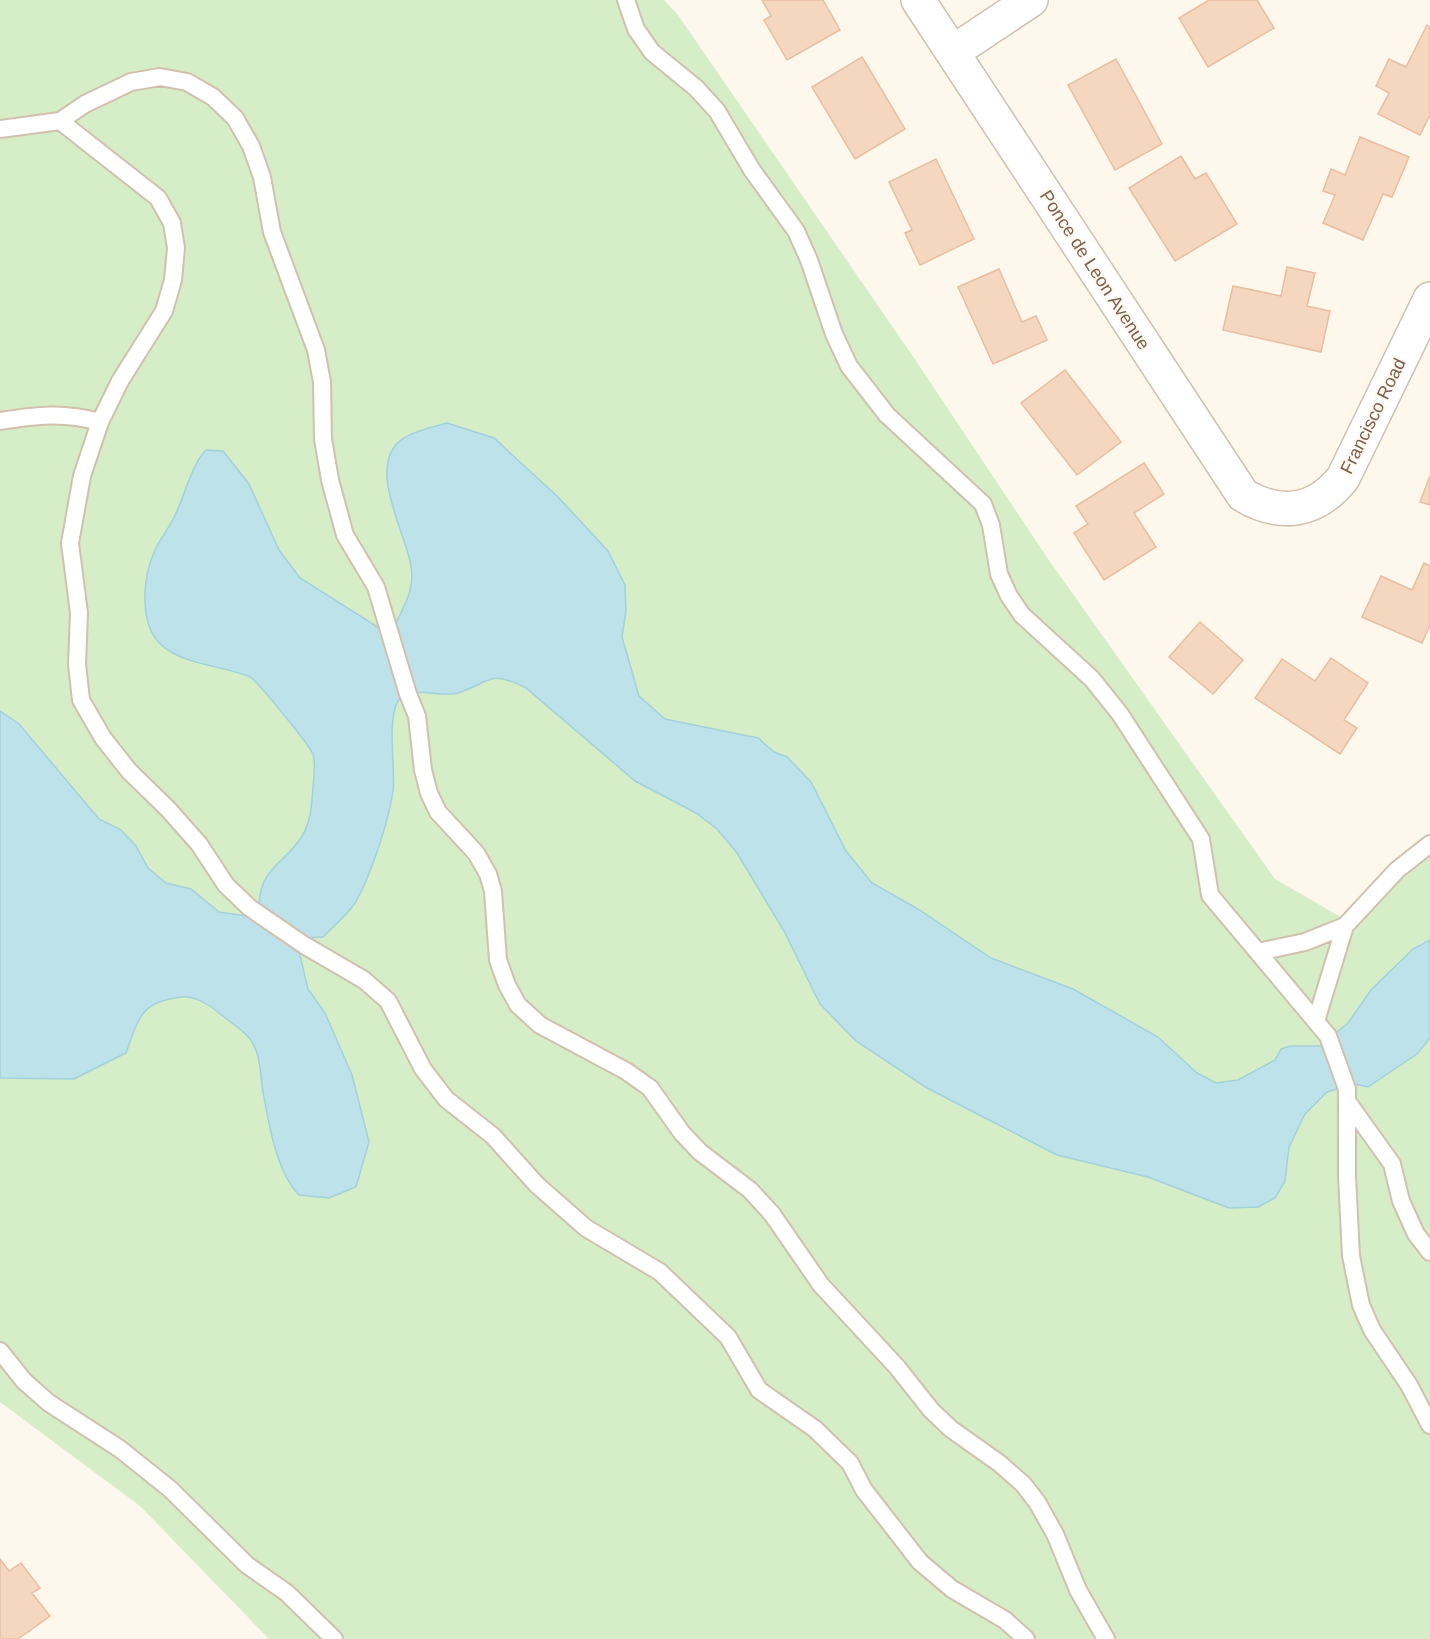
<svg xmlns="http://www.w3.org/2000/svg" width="1430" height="1639" font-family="Arial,sans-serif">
  <rect width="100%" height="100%" fill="#fef7eb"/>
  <path fill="#d5eec7" d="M0,0H664L678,15L914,358L1046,556L1275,879L1351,923L1430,851V1639H269L140,1506L0,1402Z"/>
  <path fill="#bde2ea" stroke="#a2d1dc" stroke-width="1.5" d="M447,423L494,438L558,497L608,551L625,585L626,611L622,637L639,696L665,719L758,738L774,752L787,757L811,782L846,851L872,883L918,909L991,958L1073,989L1158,1037L1197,1073L1216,1083L1238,1080L1275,1060L1281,1049L1290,1046H1320L1348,1023L1371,990L1413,949L1430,940V1038L1417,1054L1368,1087L1354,1084L1327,1092L1305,1114L1289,1147L1285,1181L1275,1198L1258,1207L1229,1208L1148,1177L1057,1155L927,1088L856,1041L820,1004L784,931L737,853L717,829L696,813L635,781L526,688C489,669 491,682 458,693C442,698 411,686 401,697C385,713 396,768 393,791C389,820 370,878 355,903C347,915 334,926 323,937L308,938L298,947L308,989L325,1013L352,1075L369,1142L356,1187L329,1198L299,1195C276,1171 269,1124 263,1092C260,1075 261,1053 250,1039C242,1029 228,1021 218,1012C210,1005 193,995 181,997C140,1002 139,1018 126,1053L74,1079L0,1078V711L19,724L99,819L121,830L136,846L148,868L166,883L191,889L219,912L247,916L259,904C261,869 280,866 298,842C311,826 312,804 313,786C314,776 316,763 313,754C309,745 257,680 250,677C224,666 193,666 168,650C137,631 142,579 155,550C159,541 166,532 171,523C184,501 190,466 206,450L223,451L249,484L279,550L300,578L379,628L396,623C405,604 415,588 411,566C406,533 364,463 404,438C416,430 434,427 447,423Z"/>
  <path fill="#f5d7c0" stroke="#e9bea0" stroke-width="1.5" d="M762,0H823L840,30L787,60L764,20L771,16Z
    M1209,0H1257L1274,28L1208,67L1179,18Z
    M1427,25L1430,27V115L1420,135L1378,114L1389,93L1376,86L1389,59L1406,67Z
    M862,57L905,129L855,159L812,87Z
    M1116,59L1162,144L1115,170L1068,85Z
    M1360,137L1409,157L1392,197L1383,194L1363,240L1323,223L1335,195L1323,191L1331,169L1345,175Z
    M1181,156L1195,179L1206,173L1237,224L1175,261L1129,188Z
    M936,159L974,239L920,265L905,233L912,230L889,182Z
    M1287,267L1315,273L1307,306L1330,311L1321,352L1223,330L1233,286L1281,296Z
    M999,269L1022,322L1036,316L1047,340L993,364L958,287Z
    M1065,370L1121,442L1077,475L1021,403Z
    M1144,463L1164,494L1134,513L1156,547L1104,580L1074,533L1088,524L1076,506Z
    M1430,476V505L1420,502Z
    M1424,563L1430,566V625L1422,643L1362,617L1381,576L1412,590Z
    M1200,622L1243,660L1213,694L1169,657Z
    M1331,658L1368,683L1344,720L1357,728L1340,754L1255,698L1282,659L1315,681Z
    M0,1559L9,1571L21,1563L40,1588L32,1593L50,1616L18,1639H0Z"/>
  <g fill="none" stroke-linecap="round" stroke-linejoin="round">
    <g stroke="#d2c0ae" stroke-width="20">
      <path id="lane" d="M626,0L636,29L652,52L696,88L717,111L752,170L796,231L809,260L834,334L849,366L887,415L983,504L991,525L999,574L1009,596L1022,615L1092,679L1120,714L1201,839L1210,895L1328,1036L1347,1089V1176L1351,1256L1361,1305L1372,1330L1409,1385L1430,1425
        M60,121L158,198L172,223L176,248L173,280L164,311L120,381L100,422L82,476L70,543L79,613L77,664L81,700L103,738L129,771L168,809L199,844L226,885L250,908L304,945L364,980L388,1001L423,1069L446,1099L493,1136L537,1185L586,1228L660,1272L728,1337L759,1390L815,1429L850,1463L864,1490L920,1562L952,1589L1005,1620L1026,1639
        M0,129L60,121L85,104L131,82L160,77L187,82L213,97L235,118L251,146L262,177L272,232L316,350L322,382L323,439L330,480L345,535L376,587L408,694L417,716L423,770L429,793L438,812L476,853L488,874L493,891L498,960L507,985L518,1005L540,1025L626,1071L650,1088L682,1133L700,1152L750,1190L772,1214L821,1285L897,1367L931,1410L951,1429L999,1463L1023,1484L1037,1502L1055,1534L1078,1590L1106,1639
        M0,421C37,415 64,412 100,422
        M1258,952L1305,942L1345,926L1397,870L1430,844
        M1316,1021L1345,926
        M1347,1101L1392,1164L1401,1201L1416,1234L1430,1252
        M0,1351L24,1381L49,1403L120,1449L170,1489L247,1565L287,1593L334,1639"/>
    </g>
    <g stroke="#d2c0ae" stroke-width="36">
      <path id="street" d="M918,0L1243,495C1280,517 1315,513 1343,478L1430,299
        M953,52L1031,0"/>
    </g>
    <use href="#lane" stroke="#fff" stroke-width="16"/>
    <use href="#street" stroke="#fff" stroke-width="33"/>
  </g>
  <g text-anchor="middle" stroke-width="4.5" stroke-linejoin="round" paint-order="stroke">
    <g font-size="18" fill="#7c5e4b" stroke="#fffbf3">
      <text transform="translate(1095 270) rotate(57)" y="6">Ponce de Leon Avenue</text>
      <text transform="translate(1373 416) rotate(-64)" y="6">Francisco Road</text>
    </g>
  </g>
</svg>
